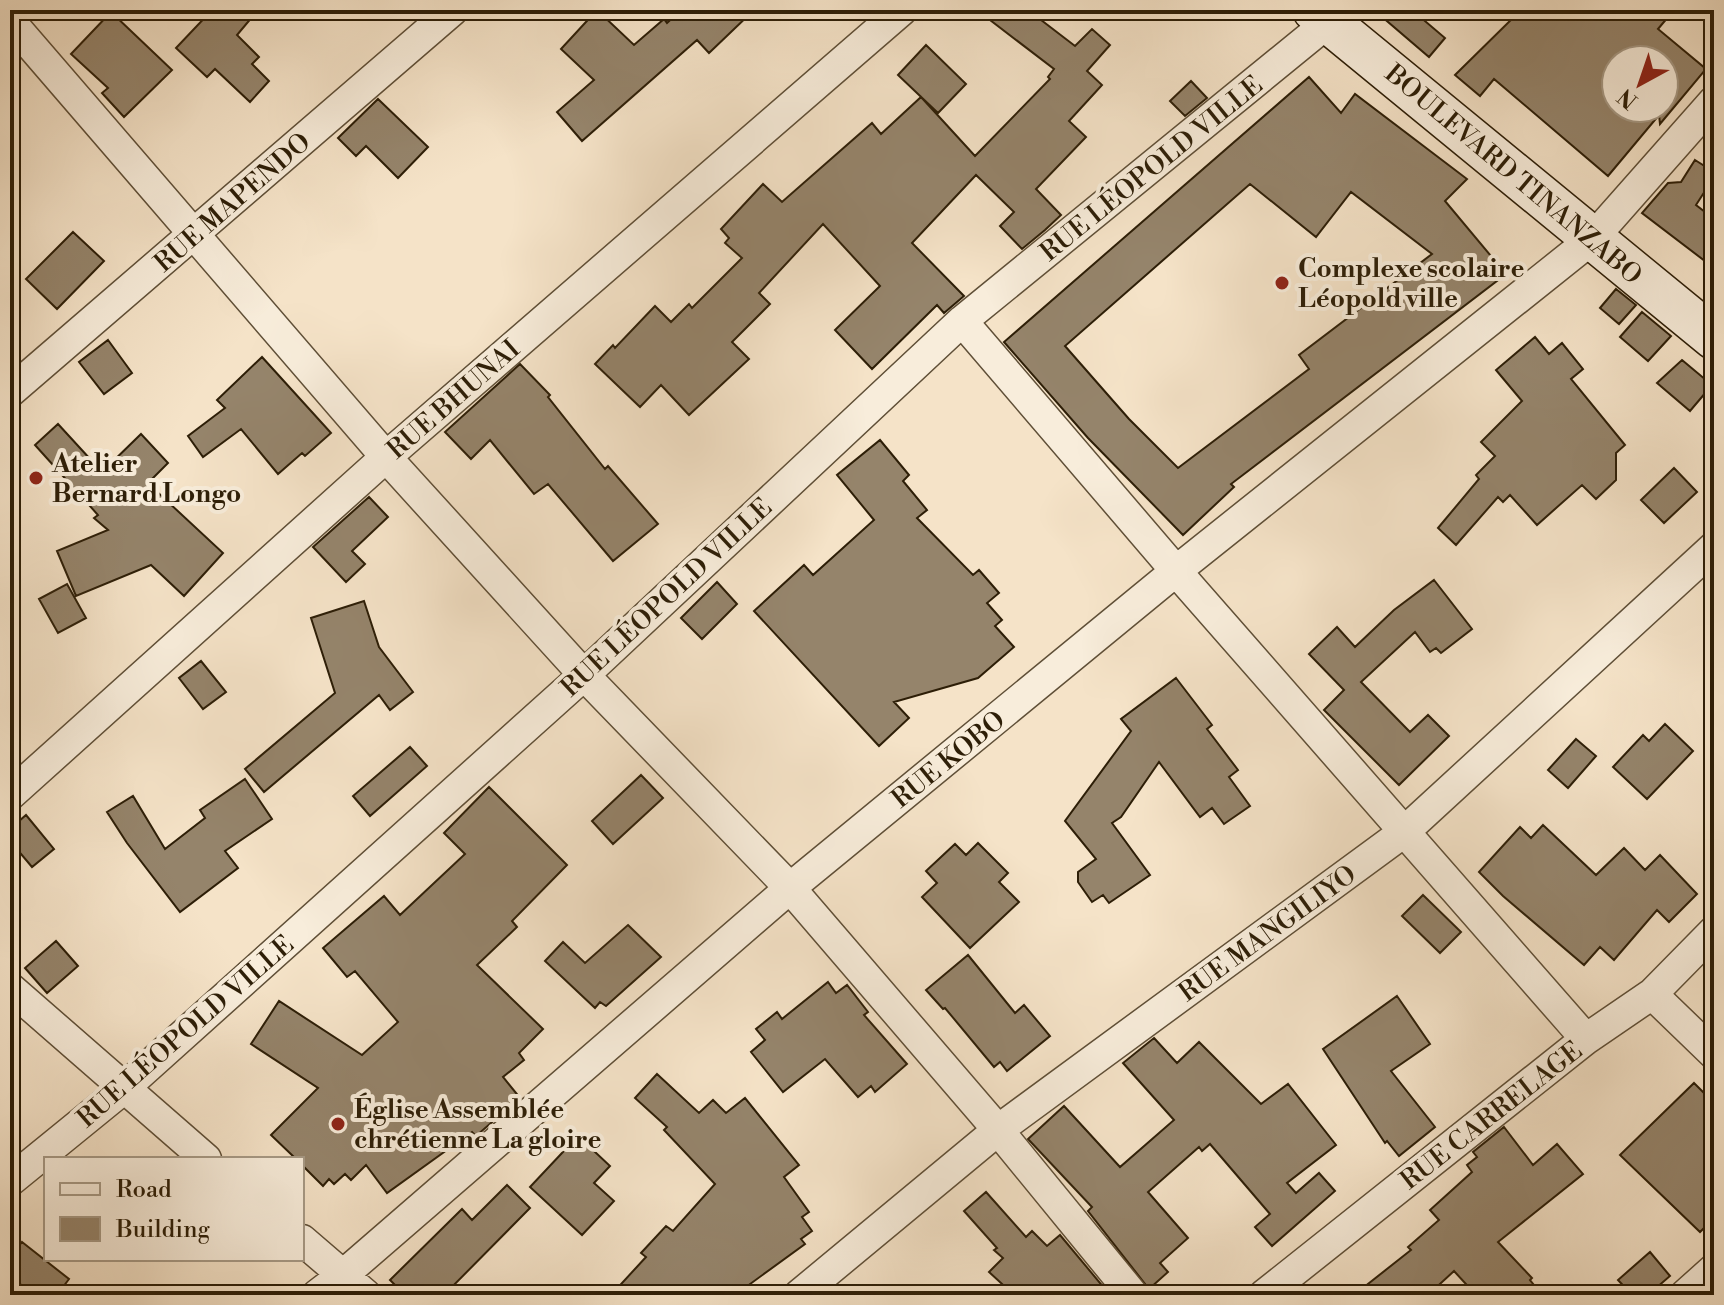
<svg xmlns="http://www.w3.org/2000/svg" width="1724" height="1305" font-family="'Libre Bodoni',serif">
  <rect width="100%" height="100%" fill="#f5e3c8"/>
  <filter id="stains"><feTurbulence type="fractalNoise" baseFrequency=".0025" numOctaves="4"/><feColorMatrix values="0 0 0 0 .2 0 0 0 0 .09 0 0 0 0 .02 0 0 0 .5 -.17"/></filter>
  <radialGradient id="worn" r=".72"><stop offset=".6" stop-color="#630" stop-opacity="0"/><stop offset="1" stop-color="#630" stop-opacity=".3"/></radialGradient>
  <path fill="#95846b" stroke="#2d1e07" stroke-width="2" fill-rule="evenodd" d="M212,10H258L237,35L259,57L252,64L269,81L250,102L215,69L207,77L176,48Z
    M597,10L634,45L664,19L667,23L681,10H754L709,53L697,40L582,141L557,112L594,80L561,49Z
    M977,10H1028L1075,46L1092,29L1110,45L1087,71L1102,85L1069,121L1086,137L1036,189L1061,215L1045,230L1022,249L1000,226L1014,212L976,175L912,243L964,296L944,313L937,305L872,369L835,330L880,286L823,224L759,293L770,304L732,342L749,359L689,415L661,385L640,407L595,364L613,345L615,348L655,306L671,322L689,304L692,308L742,258L725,243L729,238L721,229L763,184L782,202L872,123L881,134L921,97L975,156L1050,79L1048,77L1054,69Z
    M1374,10H1412L1445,38L1429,57Z
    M1521,10H1674L1658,29L1706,69L1660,124L1659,115L1608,176L1494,79L1480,96L1455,75ZM1616,60H1664V108H1616Z
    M111,12L172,70L124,117L102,93L108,88L71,54Z
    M926,45L966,84L938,113L898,75Z
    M1309,77L1341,113L1355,94L1467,179L1445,201L1506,274L1231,484L1234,487L1183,535L1088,438L1004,342ZM1250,184L1316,237L1351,192L1432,254L1299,355L1309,369L1178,468L1129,419L1065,346Z
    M1191,81L1207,98L1185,116L1170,101Z
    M378,99L428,147L398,178L366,146L356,156L338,138Z
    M1695,160L1714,172V177L1696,205L1714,219V268L1642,213L1668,183L1681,182Z
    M73,232L104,261L57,309L26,279Z
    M1616,289L1636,305L1619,324L1600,308Z
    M1642,312L1671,336L1648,361L1620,337Z
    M1535,337L1549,354L1562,343L1583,369L1571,379L1625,445L1616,453V480L1596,499L1582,485L1537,525L1510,495L1503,502L1498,497L1456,545L1438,528L1479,479L1476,475L1495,456L1481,442L1522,401L1496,370Z
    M108,340L132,373L104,394L79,362Z
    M262,357L331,433L305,456L302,453L278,474L241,429L203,457L188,436L225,408L217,400Z
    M1682,360L1712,385L1690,411L1657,383Z
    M520,364L550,395L548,397L605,469L608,466L658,524L613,561L548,484L534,494L490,440L471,459L445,432Z
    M58,424L102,472L141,434L168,463L151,480L156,485L153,488L223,553L184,596L151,565L76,596L57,551L108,530L94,518L98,515L35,445Z
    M880,440L909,475L903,481L927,510L917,518L973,575L979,570L999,593L987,603L1002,620L995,626L1014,647L978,678L894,702L909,718L879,746L754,611L804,565L813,575L874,520L837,475Z
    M1674,468L1697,492L1664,523L1641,500Z
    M369,497L388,517L352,551L365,564L346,582L313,547Z
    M1434,580L1472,629L1441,653L1436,648L1430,652L1415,632L1361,682L1410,732L1428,715L1449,736L1399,785L1324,710L1344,690L1309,654L1337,627L1355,647L1394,610Z
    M717,582L737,604L702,639L681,618Z
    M67,584L86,618L58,633L39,599Z
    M364,601L379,647L413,692L390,710L379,695L264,792L245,769L335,693L311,618Z
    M201,661L226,692L203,709L179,678Z
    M1176,678L1212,725L1207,729L1238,770L1229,777L1250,806L1224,824L1212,808L1200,817L1159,762L1121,817L1112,823L1150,875L1109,903L1103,895L1092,902L1078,882V872L1096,859L1065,821L1131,731L1121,719Z
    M1665,724L1693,751L1647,799L1613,767L1643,735L1649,741Z
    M1576,739L1596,756L1568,788L1548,770Z
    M410,747L427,766L370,816L353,796Z
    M641,775L663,798L613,844L592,821Z
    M245,779L272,819L225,851L238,868L180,912L127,843L107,812L133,796L165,849L205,818L200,810Z
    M489,787L567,865L512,921L517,927L477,965L543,1029L519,1053L524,1060L503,1077L520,1098L476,1136L472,1132L387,1193L366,1165L351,1180L345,1174L334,1184L329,1179L323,1186L302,1165V1159H296L271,1135L318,1088L251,1044L279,1001L362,1055L398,1022L355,971L347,977L323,948L384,896L400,915L465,854L444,833Z
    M26,815L54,849L32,867L10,841V829Z
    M1543,825L1596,875L1624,848L1645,870L1660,855L1697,894L1669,922L1657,910L1614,960L1600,947L1584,965L1503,896L1479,872L1520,827L1531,838Z
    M978,843L1008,873L999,882L1019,902L970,948L922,897L937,883L926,871L955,844L966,855Z
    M1423,895L1461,932L1440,953L1402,916Z
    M628,925L661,957L606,1006L600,1002L595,1008L545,961L563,942L585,963Z
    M56,941L78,966L47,993L25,968Z
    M968,955L1015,1013L1024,1005L1050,1036L1007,1071L1000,1062L994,1067L945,1008L943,1009L926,990Z
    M828,982L836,993L847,985L868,1012L864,1015L907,1064L875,1092L871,1086L858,1097L825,1059L783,1092L751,1052L765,1040L756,1029L777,1012L782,1019Z
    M1397,996L1430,1044L1391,1071L1435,1127L1399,1156L1387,1141L1385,1143L1323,1049Z
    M1154,1038L1177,1063L1199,1042L1261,1104L1288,1084L1336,1145L1287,1183L1296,1193L1319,1173L1335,1191L1272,1246L1255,1227L1270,1214L1210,1144L1202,1151L1199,1147L1148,1192L1188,1238L1160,1263L1168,1272L1149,1289L1088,1211L1092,1207L1028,1139L1064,1106L1120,1167L1174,1120L1123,1063Z
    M657,1074L699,1113L713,1100L726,1113L745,1098L799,1165L784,1177L809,1212L802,1217L812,1231L801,1239L805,1244L735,1295H611L646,1257L641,1253L666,1226L673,1231L715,1184L664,1130L667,1127L635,1098Z
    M1694,1083L1714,1103V1218L1700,1232L1620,1155Z
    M1504,1127L1533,1165L1557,1144L1583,1174L1498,1242L1532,1278L1530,1280L1542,1295H1476L1454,1271L1428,1295H1354L1411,1250L1408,1247L1439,1220L1430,1210L1472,1172L1467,1165L1477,1157L1473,1152Z
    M578,1136L610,1166L594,1183L614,1201L582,1235L530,1187Z
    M507,1185L530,1208L444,1295H405L390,1280L462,1209L472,1220Z
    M986,1192L1026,1237L1032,1231L1047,1246L1060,1235L1110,1295H1014L989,1272L1003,1258L994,1250L997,1248L964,1211Z
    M22,1242L69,1279L57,1295H34L10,1276V1257Z
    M1650,1252L1670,1276L1648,1295H1632L1618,1280Z"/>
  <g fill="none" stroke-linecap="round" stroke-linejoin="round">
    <g stroke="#5f4f37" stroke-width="33">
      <path id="street" d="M10,21L386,457L584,675L790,888L998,1130L1133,1295
        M962,321L1176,571L1586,1039
        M10,392L453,10
        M10,795L386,457L902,10
        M10,988L206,1159
        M1652,994L1714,1054
        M10,1181L123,1089L584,675L962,321L1342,11
        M302,1240L366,1295
        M317,1295L343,1275L790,888L1176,571L1592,239L1714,101
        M799,1295L998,1130L1404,832L1714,547
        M1264,1295L1586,1039L1652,994L1714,931
        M1685,1295L1714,1269"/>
    </g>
    <g stroke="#2d1e07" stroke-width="45">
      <path id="secondary" d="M1314,10L1714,338"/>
    </g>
    <use href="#street" stroke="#f8eddb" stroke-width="30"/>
    <use href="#secondary" stroke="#f8eddb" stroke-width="42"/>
  </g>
  <g fill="#8f2418" stroke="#f8eddb" stroke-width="3">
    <circle cx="1282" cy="283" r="8"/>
    <circle cx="36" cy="478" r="8"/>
    <circle cx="338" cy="1124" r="8"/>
  </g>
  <g text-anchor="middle" stroke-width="8" stroke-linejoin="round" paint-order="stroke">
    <g font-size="26" fill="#2d1e07" stroke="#f8eddb">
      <text transform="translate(1151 168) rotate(-39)" y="9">RUE LÉOPOLD VILLE</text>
      <text transform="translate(1514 174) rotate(40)" y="9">BOULEVARD TINANZABO</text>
      <text transform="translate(232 202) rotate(-41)" y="9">RUE MAPENDO</text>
      <text transform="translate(453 399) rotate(-41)" y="9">RUE BHUNAI</text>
      <text transform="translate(666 597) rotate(-43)" y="9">RUE LÉOPOLD VILLE</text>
      <text transform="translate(948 759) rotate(-39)" y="9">RUE KOBO</text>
      <text transform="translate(1267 933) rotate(-36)" y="9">RUE MANGILIYO</text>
      <text transform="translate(185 1031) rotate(-41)" y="9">RUE LÉOPOLD VILLE</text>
      <text transform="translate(1491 1115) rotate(-38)" y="9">RUE CARRELAGE</text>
    </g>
    <g font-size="26" font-weight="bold" fill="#2d1e07" stroke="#f8eddb" text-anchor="start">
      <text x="1298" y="277">Complexe scolaire<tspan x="1298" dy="30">Léopold ville</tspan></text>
      <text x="52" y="472">Atelier<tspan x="52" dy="30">Bernard Longo</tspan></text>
      <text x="354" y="1118">Église Assemblée<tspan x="354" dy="30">chrétienne La gloire</tspan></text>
    </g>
  </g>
  <rect width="1724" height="1305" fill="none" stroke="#f5e3c8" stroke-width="40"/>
  <rect x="12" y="12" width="1700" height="1281" fill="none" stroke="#2d1e07" stroke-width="4"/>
  <rect x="20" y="20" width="1684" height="1265" fill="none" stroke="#2d1e07" stroke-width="2"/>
  <rect x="44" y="1157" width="260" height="104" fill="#f8eddb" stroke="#a79a86" stroke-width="2"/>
  <rect x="60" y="1183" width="40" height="12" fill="#f8eddb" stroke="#a79a86" stroke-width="2"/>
  <text x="116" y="1197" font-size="24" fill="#2d1e07">Road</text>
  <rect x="60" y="1217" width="40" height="24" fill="#95846b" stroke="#a79a86" stroke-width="2"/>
  <text x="116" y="1237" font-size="24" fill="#2d1e07">Building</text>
  <g transform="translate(1640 84) rotate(220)"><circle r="38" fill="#f8eddb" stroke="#a79a86" stroke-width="2"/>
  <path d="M0-6L14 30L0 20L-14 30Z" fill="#8f2418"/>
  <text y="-12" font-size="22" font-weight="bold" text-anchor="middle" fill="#2d1e07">N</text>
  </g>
  <rect width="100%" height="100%" filter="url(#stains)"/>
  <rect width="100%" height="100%" fill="url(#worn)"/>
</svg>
